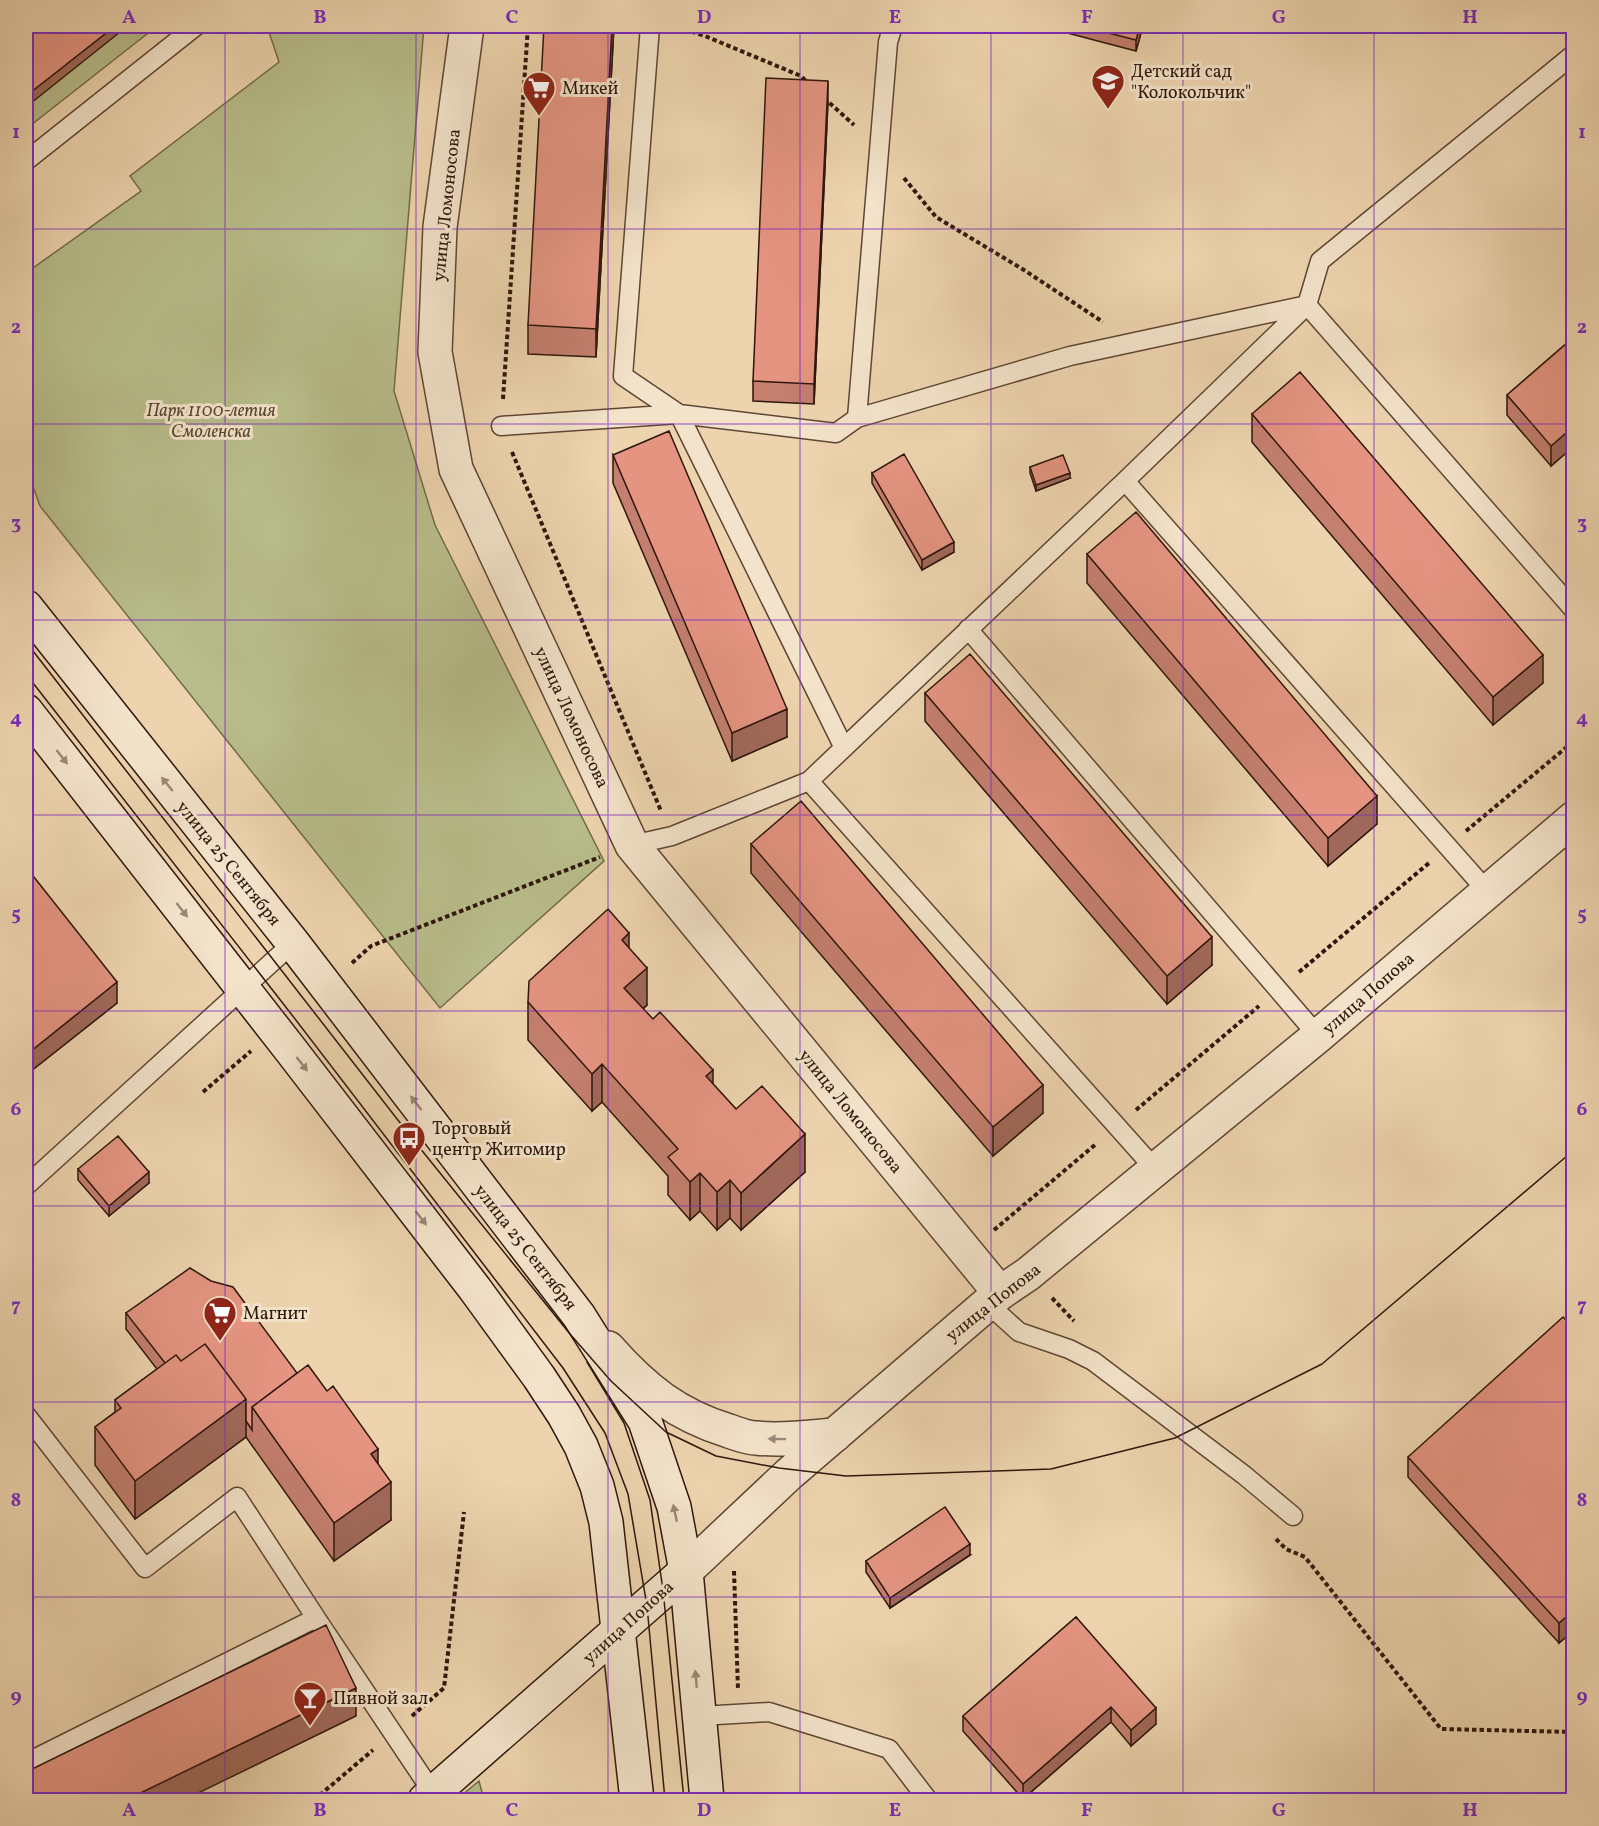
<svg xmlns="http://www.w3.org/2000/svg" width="1599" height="1826" font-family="Vollkorn,serif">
  <rect width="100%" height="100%" fill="#edd4ae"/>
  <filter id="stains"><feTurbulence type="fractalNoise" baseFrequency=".00333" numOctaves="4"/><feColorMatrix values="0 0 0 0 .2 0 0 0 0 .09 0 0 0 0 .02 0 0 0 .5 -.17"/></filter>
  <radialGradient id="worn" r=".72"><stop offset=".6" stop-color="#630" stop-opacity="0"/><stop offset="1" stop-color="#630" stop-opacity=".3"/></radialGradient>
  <path fill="#b8bd8b" stroke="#736a4b" stroke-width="1.5" d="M26,26H157L26,129Z
    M267,26H424L394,391L435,525L604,861L440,1008L40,506L26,467V273L141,191L130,176L279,62Z
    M479,1781L484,1800H456Z"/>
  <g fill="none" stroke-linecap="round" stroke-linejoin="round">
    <g stroke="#5e4634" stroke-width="21">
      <path id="lane" d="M650,26L623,376L679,414L844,748
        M26,161L196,26
        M857,418L888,42L893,26
        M501,426L679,414L836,433L857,418L1070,356L1307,305L1574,610
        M1125,481L1487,891
        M968,629L1318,1036
        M809,781L1155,1169
        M632,845L672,836L809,781L1125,481L1307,305L1320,261L1574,54
        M26,1186L293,943
        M987,1303L1019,1332L1069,1349L1093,1361L1244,1475L1293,1516
        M26,1415L145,1568L237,1497L316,1618
        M700,1716L769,1712L889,1749L928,1800
        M26,1763L316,1618L433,1793"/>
    </g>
    <g stroke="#5e4634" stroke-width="36">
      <path id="street" d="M467,26L440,227L435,352L456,469L632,845L1000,1293
        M608,1348C644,1389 677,1415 729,1431C738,1434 747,1438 756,1438C782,1441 809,1437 835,1435
        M686,1571L789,1474L1000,1293L1028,1274L1318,1036L1574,818"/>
    </g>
    <g stroke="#2e160b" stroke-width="36">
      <path id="secondary" d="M26,607L293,943L579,1316L645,1421L674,1507L686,1571L707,1800
        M26,711L290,1049L475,1289L539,1377L564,1415L581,1446L597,1486L606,1522L637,1800
        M425,1800L686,1571"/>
    </g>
    <path stroke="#2e160b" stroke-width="4" stroke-dasharray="4.5 3" stroke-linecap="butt" d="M677,27L705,36L801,76L807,82
      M824,98L854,125
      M904,178L936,217L1024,270L1103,322
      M503,399L528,26
      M512,452L661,811
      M1466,831L1574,741
      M352,963L371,946L600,857
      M1299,972L1429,863
      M203,1092L251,1051
      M1136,1110L1259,1006
      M994,1230L1096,1144
      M1052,1298L1074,1321
      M1276,1539L1286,1549L1305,1557L1441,1729L1574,1732
      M734,1571L738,1689
      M412,1716L444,1688L464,1512
      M314,1800L373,1750"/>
    <use href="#lane" stroke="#f3e3ca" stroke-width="18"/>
    <use href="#street" stroke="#f3e3ca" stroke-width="33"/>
    <use href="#secondary" stroke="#f3e3ca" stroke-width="33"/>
    <path stroke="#2e160b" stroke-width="1.5" d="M26,642L415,1142L570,1334L611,1381L666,1432L716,1456L779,1468L846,1476L1051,1469L1175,1438L1322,1364L1574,1150
      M26,674L292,1015L563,1368L605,1433L628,1494L647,1606L665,1800
      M587,1362L624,1423L650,1500L663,1590L684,1800"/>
  </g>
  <path fill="#c47f6f" stroke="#2e160b" stroke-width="1.5" d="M614,26L596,357L528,354V325Z
    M1041,26H1143L1136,51Z
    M828,101L814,404L753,401V381Z
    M1574,337V446L1551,466L1507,415V395Z
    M1252,414L1543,683L1493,725L1252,442Z
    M613,455L787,737L732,761L613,483Z
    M1030,467L1070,478L1036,491L1030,473Z
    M872,473L954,552L922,570L872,483Z
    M1087,554L1377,824L1328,866L1087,583Z
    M925,693L1212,965L1167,1004L925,721Z
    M751,844L1043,1113L993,1156L751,873Z
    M26,867L117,1003L26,1075Z
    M629,948L647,1005L643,1009L736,1109L805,1172L741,1230L730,1218L717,1230L700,1211L690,1220L668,1195V1176L602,1102L592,1111L528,1040V1002Z
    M78,1169L149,1183L109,1216L78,1180Z
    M126,1313L297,1373L378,1464L391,1520L334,1561L246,1437L135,1519L95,1465V1427L115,1412V1400L157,1369L126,1329Z
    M1574,1328V1630L1559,1643L1408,1477V1457Z
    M970,1555L890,1608L866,1572V1561Z
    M1076,1617L1156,1724L1131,1746L1111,1722L1023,1799L963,1731V1716Z"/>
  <path fill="#a0685a" stroke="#2e160b" stroke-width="1.5" d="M115,26H120V32L26,107V96Z
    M612,26H614L596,357V329Z
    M1140,26H1143L1136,51V40Z
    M828,81V101L814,404V384Z
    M1574,426V446L1551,466V446Z
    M1070,473V478L1036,491V485Z
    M954,542V552L922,570V560Z
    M1543,655V683L1493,725V697Z
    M787,709V737L732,761V733Z
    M1377,796V824L1328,866V838Z
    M629,933V971L622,940Z
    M1212,937V965L1167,1004V976Z
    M647,968V1005L624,1026V988Z
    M117,982V1003L26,1075V1055Z
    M602,1064V1102L592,1111V1074Z
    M713,1070V1108L706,1076Z
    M1043,1085V1113L993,1156V1127Z
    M805,1134V1172L741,1230V1193Z
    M149,1172V1183L109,1216V1206Z
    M700,1173V1211L690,1220V1182Z
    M730,1180V1218L717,1230V1192Z
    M246,1399V1437L135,1519V1481Z
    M378,1449V1486L371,1454Z
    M391,1482V1520L334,1561V1523Z
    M970,1544V1555L890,1608V1598Z
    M1574,1610V1630L1559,1643V1623Z
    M356,1688V1716L184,1800H126Z
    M1111,1707V1722L1023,1799V1784Z
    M1156,1708V1724L1131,1746V1730Z"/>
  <path fill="#e49481" stroke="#2e160b" stroke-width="1.5" d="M26,26H115L26,96Z
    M544,26H612L596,329L528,325Z
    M1081,26H1140L1136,40Z
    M766,78L828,81L814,384L753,381Z
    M1574,337V426L1551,446L1507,395Z
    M1300,372L1543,655L1493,697L1252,414Z
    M669,431L787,709L732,733L613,455Z
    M904,454L954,542L922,560L872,473Z
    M1063,455L1070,473L1036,485L1030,467Z
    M1136,512L1377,796L1328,838L1087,554Z
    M970,654L1212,937L1167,976L925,693Z
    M801,801L1043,1085L993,1127L751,844Z
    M26,867L117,982L26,1055V993L33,987L26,977Z
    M608,909L629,933L622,940L647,968L624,988L653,1019L660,1012L713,1070L706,1076L736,1109L762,1086L805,1134L741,1193L730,1180L717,1192L700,1173L690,1182L668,1157L678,1149L602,1064L592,1074L528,1002L529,981Z
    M118,1136L149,1172L109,1206L78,1169Z
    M190,1268L211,1281L233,1287L297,1373L252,1407V1430L246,1421V1399L205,1344L181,1361L176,1355L165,1363L126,1313Z
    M1563,1317L1574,1328V1610L1559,1623L1408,1457Z
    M205,1344L246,1399L135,1481L95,1427L121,1408L115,1400L176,1355L181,1361Z
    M308,1365L327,1391L333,1386L378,1449L371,1454L391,1482L334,1523L252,1407Z
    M945,1507L970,1544L890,1598L866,1561Z
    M1076,1617L1156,1708L1131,1730L1111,1707L1023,1784L963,1716Z
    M326,1625L356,1688L126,1800H26V1772Z"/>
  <defs><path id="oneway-solid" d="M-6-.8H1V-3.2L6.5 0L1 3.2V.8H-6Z" transform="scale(1.5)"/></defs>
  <g fill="#9a8774">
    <use href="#oneway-solid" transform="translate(62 757) rotate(52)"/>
    <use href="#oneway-solid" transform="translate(167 784) rotate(-129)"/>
    <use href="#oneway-solid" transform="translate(182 910) rotate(52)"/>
    <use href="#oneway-solid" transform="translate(302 1064) rotate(52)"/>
    <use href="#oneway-solid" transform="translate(416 1103) rotate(-128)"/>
    <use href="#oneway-solid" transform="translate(421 1218) rotate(52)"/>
    <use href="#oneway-solid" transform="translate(777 1439) rotate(-179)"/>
    <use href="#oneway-solid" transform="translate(675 1513) rotate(-102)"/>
    <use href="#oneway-solid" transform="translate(696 1679) rotate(-95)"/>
  </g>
  <path fill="none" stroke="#7b2cbf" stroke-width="1.5" stroke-opacity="0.55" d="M225,26V1800M416,26V1800M608,26V1800M800,26V1800M991,26V1800M1183,26V1800M1374,26V1800M26,229H1574M26,424H1574M26,620H1574M26,815H1574M26,1011H1574M26,1206H1574M26,1402H1574M26,1597H1574"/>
  <defs>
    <g id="school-pin" transform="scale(1.725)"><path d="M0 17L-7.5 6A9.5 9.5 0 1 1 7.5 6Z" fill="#8f2418" stroke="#f3e3ca"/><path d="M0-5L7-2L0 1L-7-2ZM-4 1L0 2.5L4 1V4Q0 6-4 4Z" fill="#fff"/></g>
    <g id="supermarket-pin" transform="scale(1.725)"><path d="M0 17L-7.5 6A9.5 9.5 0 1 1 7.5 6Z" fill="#8f2418" stroke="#f3e3ca"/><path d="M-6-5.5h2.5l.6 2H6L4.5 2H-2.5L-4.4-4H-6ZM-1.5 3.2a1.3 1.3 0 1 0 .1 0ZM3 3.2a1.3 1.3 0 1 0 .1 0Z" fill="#fff"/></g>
    <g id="bus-pin" transform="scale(1.725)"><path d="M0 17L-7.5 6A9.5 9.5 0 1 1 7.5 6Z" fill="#8f2418" stroke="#f3e3ca"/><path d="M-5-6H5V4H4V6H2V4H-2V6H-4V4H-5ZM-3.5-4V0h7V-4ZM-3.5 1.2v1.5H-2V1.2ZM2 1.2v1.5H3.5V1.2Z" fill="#fff"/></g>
    <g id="bar-pin" transform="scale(1.725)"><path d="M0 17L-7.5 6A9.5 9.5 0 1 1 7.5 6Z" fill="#8f2418" stroke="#f3e3ca"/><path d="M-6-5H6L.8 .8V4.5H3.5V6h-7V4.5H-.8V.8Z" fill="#fff"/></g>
  </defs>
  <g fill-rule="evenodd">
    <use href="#school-pin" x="1108" y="81"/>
    <use href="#supermarket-pin" x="539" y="88"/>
    <use href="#bus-pin" x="409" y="1138"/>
    <use href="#supermarket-pin" x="220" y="1313"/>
    <use href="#bar-pin" x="310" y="1698"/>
  </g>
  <g text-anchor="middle" stroke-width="6" stroke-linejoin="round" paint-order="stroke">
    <g font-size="18" fill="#2e160b" stroke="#f3e3ca" text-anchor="start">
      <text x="1131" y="77">Детский сад<tspan x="1131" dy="21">"Колокольчик"</tspan></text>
      <text x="562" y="94">Микей</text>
      <text x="432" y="1134">Торговый<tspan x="432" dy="21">центр Житомир</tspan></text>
      <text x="243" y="1319">Магнит</text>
      <text x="333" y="1704">Пивной зал</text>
    </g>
    <g font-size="18" fill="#2e160b" stroke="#f3e3ca">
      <text transform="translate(446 205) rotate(-84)" y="6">улица Ломоносова</text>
      <text transform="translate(572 717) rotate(65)" y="6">улица Ломоносова</text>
      <text transform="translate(229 863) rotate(51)" y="6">улица 25 Сентября</text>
      <text transform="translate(1368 993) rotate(-41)" y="6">улица Попова</text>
      <text transform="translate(851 1111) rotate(51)" y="6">улица Ломоносова</text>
      <text transform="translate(526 1247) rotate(52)" y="6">улица 25 Сентября</text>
      <text transform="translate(993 1302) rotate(-38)" y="6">улица Попова</text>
      <text transform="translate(628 1622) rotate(-42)" y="6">улица Попова</text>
    </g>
    <g font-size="18" font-style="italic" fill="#574831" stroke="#f3e3ca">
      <text x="211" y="416">Парк 1100-летия<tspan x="211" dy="21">Смоленска</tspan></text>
    </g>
  </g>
  <rect width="1599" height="1826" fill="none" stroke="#edd4ae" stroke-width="66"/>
  <rect x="33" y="33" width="1533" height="1760" fill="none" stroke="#7b2cbf" stroke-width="2"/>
  <g font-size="20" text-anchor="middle" font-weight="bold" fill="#7b2cbf">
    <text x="129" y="23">A</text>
    <text x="320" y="23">B</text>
    <text x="512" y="23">C</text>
    <text x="704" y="23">D</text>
    <text x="895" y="23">E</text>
    <text x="1087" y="23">F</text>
    <text x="1279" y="23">G</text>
    <text x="1470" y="23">H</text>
    <text x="16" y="138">1</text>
    <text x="1582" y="138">1</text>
    <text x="16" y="333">2</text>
    <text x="1582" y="333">2</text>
    <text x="16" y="529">3</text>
    <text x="1582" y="529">3</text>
    <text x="16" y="724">4</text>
    <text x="1582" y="724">4</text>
    <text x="16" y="920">5</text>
    <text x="1582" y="920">5</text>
    <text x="16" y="1115">6</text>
    <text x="1582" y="1115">6</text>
    <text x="16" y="1311">7</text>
    <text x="1582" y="1311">7</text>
    <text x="16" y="1506">8</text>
    <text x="1582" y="1506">8</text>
    <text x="16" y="1702">9</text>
    <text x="1582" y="1702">9</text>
    <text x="129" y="1816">A</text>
    <text x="320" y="1816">B</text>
    <text x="512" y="1816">C</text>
    <text x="704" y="1816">D</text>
    <text x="895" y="1816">E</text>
    <text x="1087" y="1816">F</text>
    <text x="1279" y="1816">G</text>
    <text x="1470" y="1816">H</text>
  </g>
  <rect width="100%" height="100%" filter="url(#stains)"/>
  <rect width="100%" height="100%" fill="url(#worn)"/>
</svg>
